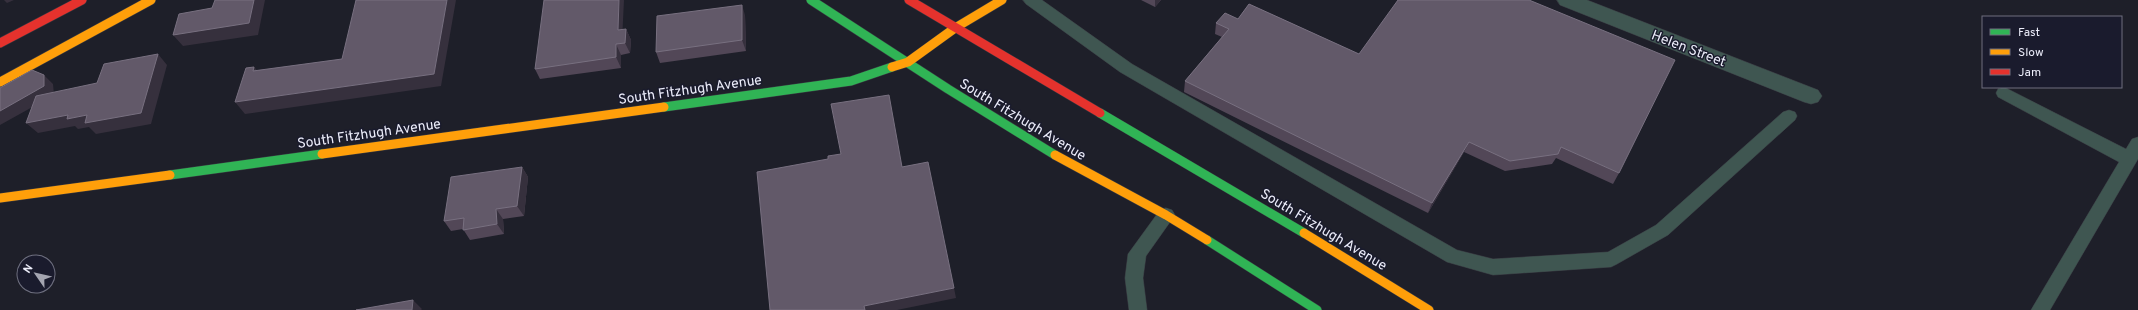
<svg xmlns="http://www.w3.org/2000/svg" width="2138" height="310" font-family="Overpass,sans-serif">
  <rect width="100%" height="100%" fill="#1e1f29"/>
  <g fill="none" stroke-linecap="round" stroke-linejoin="round">
    <g stroke="#383941" stroke-width="1">
      <path id="lane" d="M1023,0H1042L1132,64L1457,250L1493,259L1608,252L1656,225L1783,112L1789,110L1795,112L1797,116L1795,120L1668,235L1617,264L1611,267L1493,275L1447,262L1120,72L1026,4Z
        M2004,87L2126,149L2132,139L2138,137V159L2050,310H2031L2119,162L1998,97L1996,93L1998,89Z
        M1166,208L1172,210L1175,215L1146,256L1143,278L1147,310H1129L1125,278L1128,254L1160,210Z"/>
    </g>
    <g stroke="#383941" stroke-width="1">
      <path id="street" d="M1557,0H1587L1818,90L1822,96L1818,102L1811,104L1804,102L1560,5Z"/>
    </g>
    <g stroke="#383941" stroke-width="10">
      <path id="fast" d="M811,0L948,89L1055,155
        M664,107L851,81L892,67
        M1100,113L1304,233
        M170,175L322,154
        M1207,240L1317,310"/>
    </g>
    <g stroke="#383941" stroke-width="10">
      <path id="slow" d="M892,67L908,62L955,28L1002,0
        M0,82L151,0
        M322,154L664,107
        M1055,155L1166,215L1207,240
        M0,198L170,175
        M1304,233L1429,310"/>
    </g>
    <g stroke="#383941" stroke-width="10">
      <path id="jam" d="M909,0L1100,113
        M0,43L82,0"/>
    </g>
    <use href="#lane" fill="#3f5651" fill-rule="evenodd"/>
    <use href="#street" fill="#3f5651" fill-rule="evenodd"/>
    <use href="#fast" stroke="#30b455" stroke-width="9"/>
    <use href="#slow" stroke="#ff9f0a" stroke-width="9"/>
    <use href="#jam" stroke="#e5322d" stroke-width="9"/>
  </g>
  <path fill="#524757" d="M1141,0H1161L1155,7Z
    M1249,4L1619,173L1613,184L1556,158L1552,164L1505,171L1464,152L1428,213L1184,92L1185,81L1222,37L1215,34L1216,23L1238,19Z
    M745,15L746,51L660,63L656,52Z
    M626,29L631,40L630,53L621,55V68L540,79L535,69L623,30Z
    M522,167L528,177L524,216L503,219L504,234L470,240L463,229L451,231L444,221Z"/>
  <path fill="#36303d" d="M4,0H14L7,3Z
    M254,0H265L258,35L183,46L173,35Z
    M447,0H456L441,86L245,114L235,102L434,74Z
    M619,0H624L622,41L618,30Z
    M1155,0H1161L1155,7Z
    M742,5L745,15L746,51L742,40Z
    M626,29L631,40L630,53L625,43Z
    M616,44L621,55V68L616,57Z
    M158,54L167,65L151,124L96,134L89,127L78,129L75,126L38,133L26,123L68,115H87Z
    M254,67L264,78L253,71Z
    M44,75L53,84L54,95L0,125V111Z
    M1469,142L1464,152L1428,213L1432,203Z
    M522,167L528,177L524,216L517,206Z
    M496,209L503,219L504,234L497,224Z
    M954,288L956,298L897,310H865L864,306Z
    M413,300L422,309L421,310H412Z"/>
  <path fill="#625969" stroke="#787080" d="M215,0H254L249,23L173,35L179,14L212,8Z
    M356,0H447L434,74L235,102L246,68L254,67L253,71L342,59Z
    M544,0H619L618,30L626,29L625,43L616,44V57L535,69Z
    M1398,0H1529L1675,60L1619,173L1561,147L1558,154L1510,161L1469,142L1432,203L1185,81L1229,29L1216,23L1225,13L1238,19L1249,4L1359,54Z
    M742,5V40L656,52L657,16Z
    M158,54L141,113L85,123L87,115L67,119L68,115L26,123L36,96L97,83L104,64Z
    M32,70L44,75V86L0,111V88Z
    M889,95L902,167L928,162L954,288L864,306L865,310H770L757,172L828,159V156L841,154L831,104Z
    M522,167L517,206L496,209L497,224L463,230L464,218L444,221L451,177Z
    M413,300L412,310H356Z"/>
  <g text-anchor="middle" stroke-width="3" stroke-linejoin="round" paint-order="stroke">
    <g font-size="14" fill="#ecedfa" stroke="#1a1b2d">
      <text transform="translate(1689 48) rotate(21)" y="5">Helen Street</text>
      <text transform="translate(690 89) rotate(-8)" y="5">South Fitzhugh Avenue</text>
      <text transform="translate(1023 119) rotate(31)" y="5">South Fitzhugh Avenue</text>
      <text transform="translate(369 133) rotate(-8)" y="5">South Fitzhugh Avenue</text>
      <text transform="translate(1324 229) rotate(31)" y="5">South Fitzhugh Avenue</text>
    </g>
  </g>
  <rect x="1982" y="16" width="140" height="72" fill="#1a1b2d" stroke="#6e6f7f"/>
  <rect x="1990" y="29" width="20" height="6" fill="#30b455" stroke="#6e6f7f"/>
  <text x="2018" y="36" font-size="12" fill="#ecedfa">Fast</text>
  <rect x="1990" y="49" width="20" height="6" fill="#ff9f0a" stroke="#6e6f7f"/>
  <text x="2018" y="56" font-size="12" fill="#ecedfa">Slow</text>
  <rect x="1990" y="69" width="20" height="6" fill="#e5322d" stroke="#6e6f7f"/>
  <text x="2018" y="76" font-size="12" fill="#ecedfa">Jam</text>
  <g transform="translate(36 274) rotate(304)"><circle r="19" fill="#1a1b2d" stroke="#6e6f7f"/>
  <path d="M0-3L7 15L0 10L-7 15Z" fill="#a4a5b1"/>
  <text y="-6" font-size="11" font-weight="bold" text-anchor="middle" fill="#ecedfa">N</text>
  </g>
</svg>
